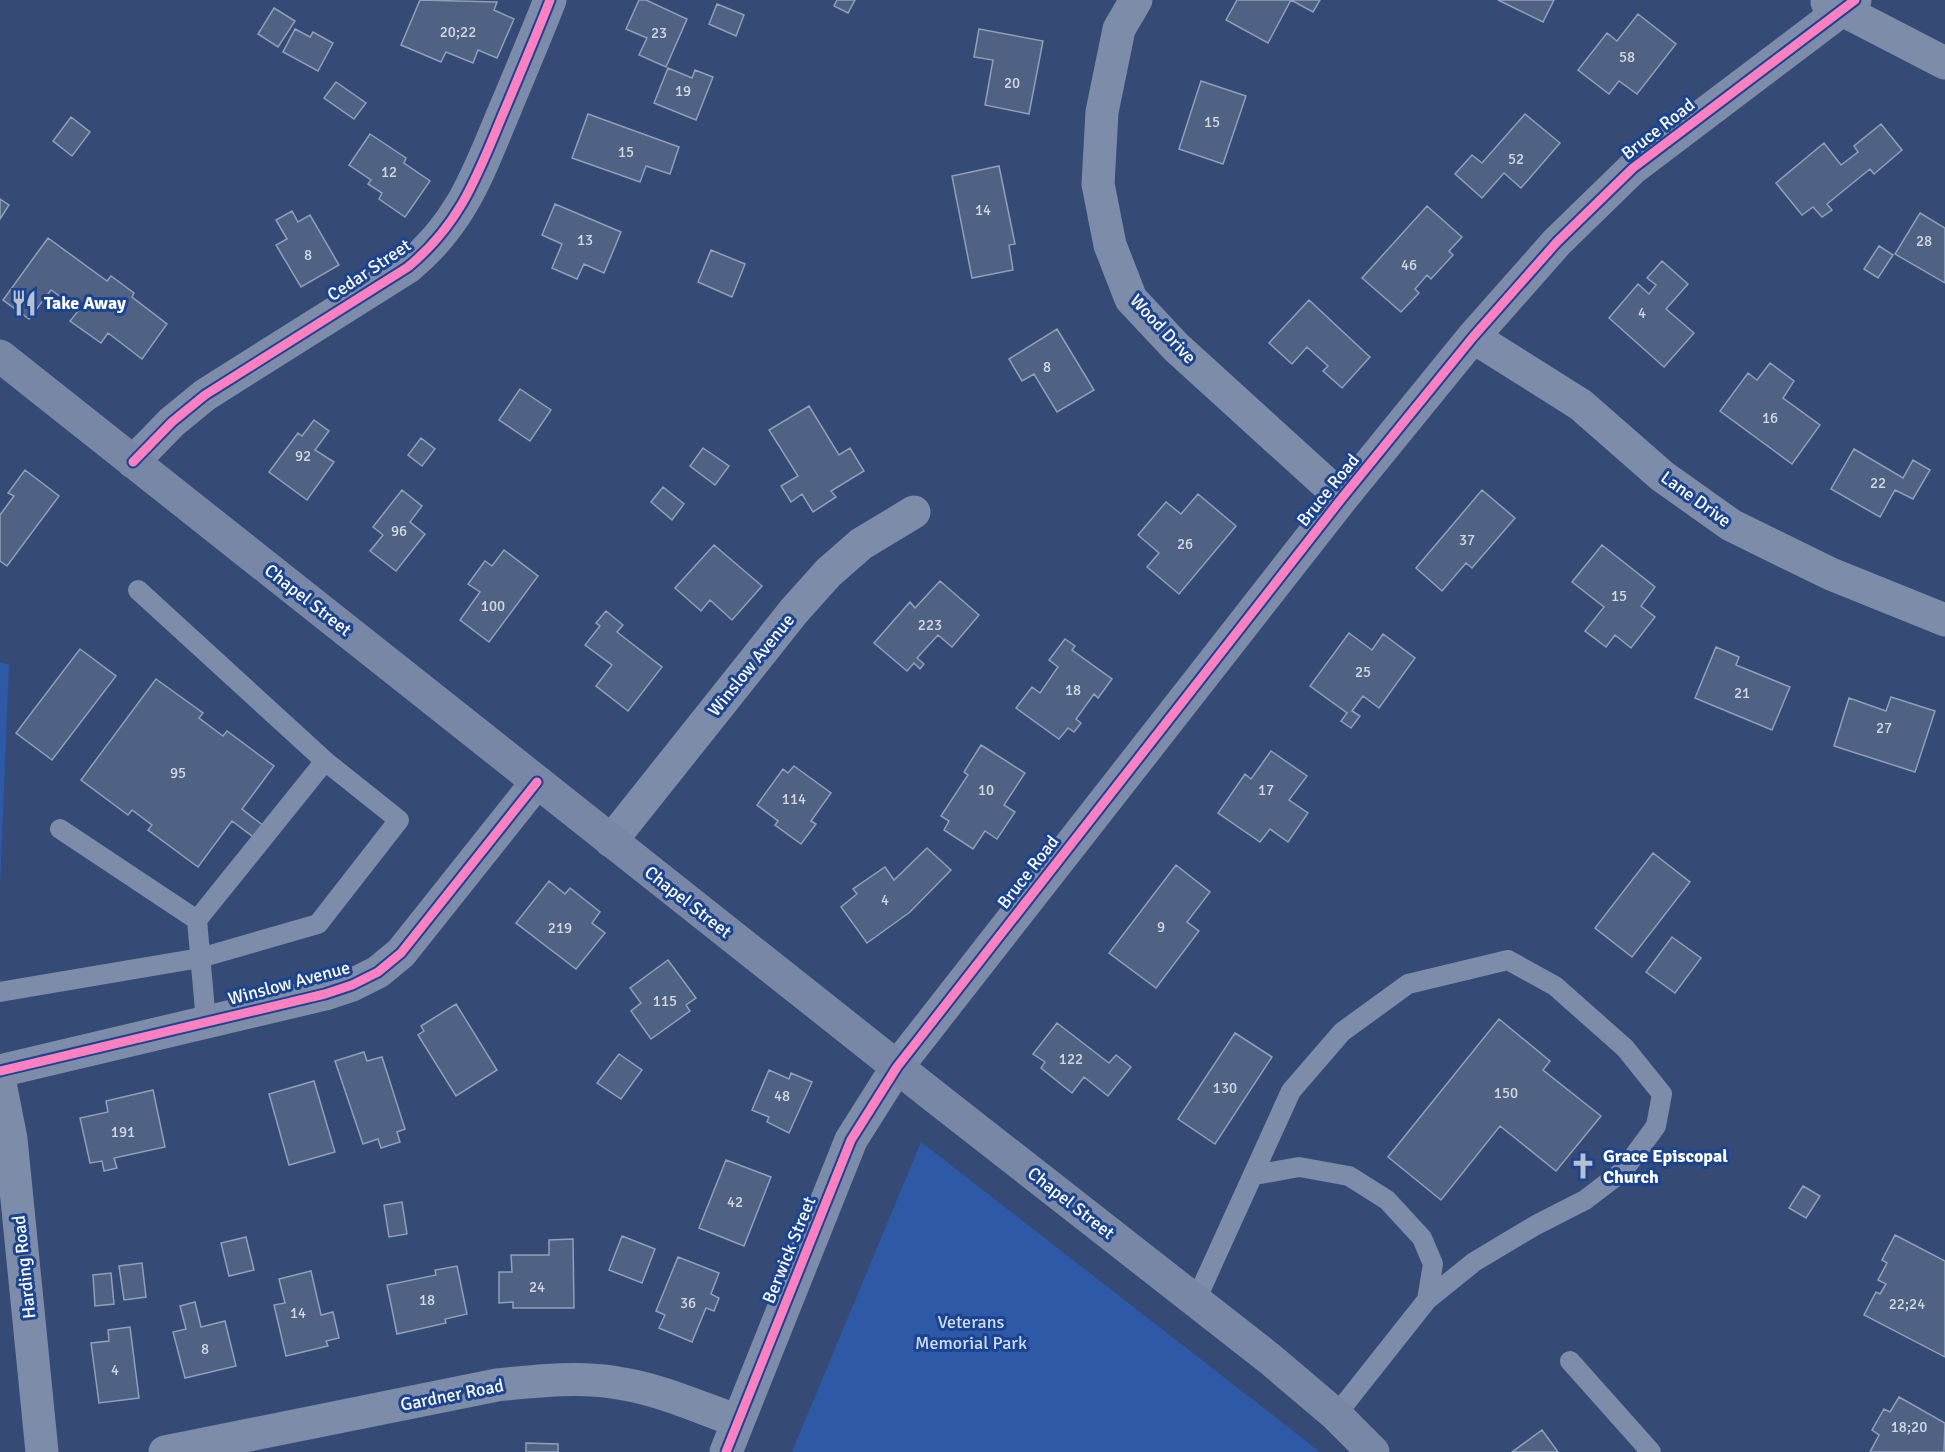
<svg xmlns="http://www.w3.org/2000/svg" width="1945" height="1452" font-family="Signika,sans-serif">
  <rect width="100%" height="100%" fill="#354b76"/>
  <path fill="#2e59a7" d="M0,662L9,665L0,885Z
    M921,1142L1315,1448L1319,1452H792Z"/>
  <path fill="#4f6284" stroke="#919fb7" stroke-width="1.5" d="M420,0L497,2L494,10L514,19L497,58L478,50L473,63L446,52L441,62L401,45Z
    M639,0H646L687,19L666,67L639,55L647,38L626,29Z
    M837,0H855L848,13L834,6Z
    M1237,0H1320L1313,12L1291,0L1268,43L1226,20Z
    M1498,0H1554L1543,22Z
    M717,4L744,15L736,36L709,24Z
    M274,8L295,21L278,47L258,34Z
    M1638,14L1676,44L1637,94L1619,81L1609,94L1578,70L1607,33L1617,41Z
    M295,29L310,37L313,32L333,43L318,71L283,52Z
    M979,29L1043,41L1029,114L985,105L993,60L974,57Z
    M668,68L692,78L695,70L713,77L696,120L654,103Z
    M1201,81L1246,96L1223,164L1179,149Z
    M336,82L366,103L354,119L324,98Z
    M588,114L679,147L670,174L646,166L640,182L572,158Z
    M1525,114L1560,143L1521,188L1504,173L1482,198L1455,174L1472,155L1482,163Z
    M71,117L90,132L72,156L53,141Z
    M1881,124L1902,150L1874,174L1870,169L1827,204L1832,210L1822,217L1813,207L1802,215L1776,183L1824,143L1841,165L1858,152L1854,146Z
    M370,134L406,158L404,163L430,181L405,217L379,199L382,193L368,184L371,180L349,165Z
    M999,166L1015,244L1009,245L1013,270L972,278L952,176Z
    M0,199L9,205L0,219Z
    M555,204L621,232L604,273L584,264L577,279L552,268L562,244L542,235Z
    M1427,206L1462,237L1449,251L1453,255L1431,279L1427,275L1415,289L1419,293L1401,312L1362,278Z
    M292,211L298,222L310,215L339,265L301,287L276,245L287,239L276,220Z
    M1920,213L1945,228V283L1895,254Z
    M48,238L107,281L111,276L134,293L132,297L167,324L142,359L108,333L101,343L70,321L79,310L51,290L29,319L3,300Z
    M1879,246L1893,255L1878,278L1864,269Z
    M711,250L745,264L732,297L698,282Z
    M1662,261L1688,284L1666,309L1694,333L1664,367L1609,318L1638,284L1649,294L1656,285L1647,278Z
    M1309,300L1370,357L1342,388L1323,371L1328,366L1307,347L1292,364L1269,343Z
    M1057,329L1094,390L1057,412L1034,374L1022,381L1009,359Z
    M1770,363L1794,381L1783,398L1820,425L1792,464L1720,411L1748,373L1757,380Z
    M520,389L551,410L530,441L499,420Z
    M809,406L839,455L850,448L864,471L831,491L836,497L813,512L802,494L791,502L781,486L798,476L769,430Z
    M314,420L329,431L315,450L334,462L307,500L269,472L298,433L302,436Z
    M421,438L435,449L422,466L408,455Z
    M703,448L729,466L715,485L690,466Z
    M1854,449L1903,478L1913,460L1930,470L1913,499L1895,490L1880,517L1831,489Z
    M25,470L59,496L7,566L0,561V515L14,496L8,493Z
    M663,487L684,504L672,520L651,502Z
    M402,490L422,506L410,522L425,534L396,571L370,551L383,535L373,527Z
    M1482,490L1515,518L1472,568L1466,563L1442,591L1416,568Z
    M1198,494L1236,526L1179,594L1147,567L1159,553L1138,535L1166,502L1181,514Z
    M714,545L762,586L732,620L710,600L701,611L675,588Z
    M1602,545L1655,587L1641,606L1655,617L1631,648L1615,635L1606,647L1585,631L1604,607L1572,582Z
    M504,550L538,576L489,642L460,620L480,592L468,584L485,561L492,566Z
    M940,581L979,615L952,647L938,635L917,658L924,664L920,669L914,663L907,671L874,643L910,602L915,608Z
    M606,611L623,625L617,632L662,667L628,711L596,686L612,665L585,645L600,626L596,623Z
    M1349,633L1372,650L1383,634L1415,658L1379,708L1363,696L1352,711L1360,716L1351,728L1341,721L1347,713L1310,686Z
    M1065,639L1075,646L1072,650L1112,679L1098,698L1094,694L1076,719L1081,723L1074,732L1068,728L1059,739L1016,708L1032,687L1040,693L1058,667L1049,660Z
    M1716,647L1739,657L1736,665L1790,687L1772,730L1695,698Z
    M80,649L116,676L52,760L16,733Z
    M156,679L203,713L199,718L223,736L227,731L274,766L242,809L265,827L256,839L232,821L198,867L148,830L152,825L132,810L128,815L81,780Z
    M1891,697L1935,711L1915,772L1834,746L1849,698L1886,711Z
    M981,745L1025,773L1004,805L1015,812L997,839L985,831L973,849L944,830L949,821L941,816L968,775L964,772Z
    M1271,751L1307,776L1289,800L1308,813L1288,842L1270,829L1260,842L1218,813L1245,774L1251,779Z
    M794,766L831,793L811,821L816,824L801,844L775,825L778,821L757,805L783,769L788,773Z
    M927,848L951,870L910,912L867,943L841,907L857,894L853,889L885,867L894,880Z
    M1653,853L1690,882L1632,957L1595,928Z
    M1176,865L1210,892L1187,922L1199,931L1156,988L1109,953Z
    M549,881L565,894L570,888L600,912L592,923L605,933L576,969L516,923Z
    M1672,937L1701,958L1675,993L1646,972Z
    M668,960L696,998L686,1005L690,1011L651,1039L631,1011L641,1003L630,988Z
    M456,1004L497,1070L456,1096L418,1035L424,1031L421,1026Z
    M1499,1019L1550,1061L1543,1070L1601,1116L1556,1171L1500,1126L1441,1200L1388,1157Z
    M1057,1023L1109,1063L1116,1055L1131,1067L1108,1096L1084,1077L1072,1093L1041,1068L1045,1062L1033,1054Z
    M1235,1033L1272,1057L1215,1144L1178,1119Z
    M364,1052L367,1061L382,1057L405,1129L397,1132L400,1142L381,1148L378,1139L363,1144L335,1061Z
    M619,1054L642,1070L621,1099L597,1083Z
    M769,1070L789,1079L791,1073L812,1082L789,1133L767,1122L769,1117L752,1110Z
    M314,1081L335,1152L289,1165L269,1094Z
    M153,1090L165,1147L114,1158L117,1168L104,1171L102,1161L90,1163L80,1118L108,1112L106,1101Z
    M726,1160L771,1177L744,1246L699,1228Z
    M1803,1186L1820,1196L1806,1218L1789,1208Z
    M402,1202L407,1234L389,1237L384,1205Z
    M1895,1235L1945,1261V1357L1864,1315L1876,1292L1880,1294L1886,1284L1878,1280L1887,1263L1882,1260Z
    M622,1236L655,1249L642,1283L609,1270Z
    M246,1237L254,1270L229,1276L221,1243Z
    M573,1239L574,1308H513V1302L499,1303V1272H512L511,1255H549V1240Z
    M678,1257L719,1273L711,1294L719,1298L714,1311L706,1308L692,1342L659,1328L665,1315L656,1311Z
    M142,1263L146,1297L124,1300L119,1266Z
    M457,1266L467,1314L445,1319L446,1323L397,1334L387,1285L436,1275L435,1270Z
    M311,1271L321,1315L333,1312L339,1338L326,1341L328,1346L286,1356L274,1305L285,1303L279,1279Z
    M111,1273L114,1304L95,1306L93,1275Z
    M195,1302L201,1327L225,1321L236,1366L185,1378L173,1332L186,1329L180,1306Z
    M130,1327L139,1398L99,1403L91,1343L109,1341L108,1330Z
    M1899,1397L1945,1423L1944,1452H1870L1879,1435L1872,1430L1884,1409L1890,1412Z
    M1542,1430L1558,1452H1512Z
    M526,1443L558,1444V1452H526Z"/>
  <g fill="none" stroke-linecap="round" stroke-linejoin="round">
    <path stroke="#7d8ca9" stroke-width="20" d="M138,590L325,761L197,920L206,1022
      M60,829L197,920
      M0,992L200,958L318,924L399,820L325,761
      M1255,1175L1299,1167L1349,1176L1387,1200L1422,1238L1433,1264L1427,1300
      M1196,1300L1291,1091L1342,1032L1408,984L1508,960L1555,986L1625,1048L1662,1094L1656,1126L1623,1171L1585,1200L1536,1225L1474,1262L1427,1300L1336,1415
      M1570,1361L1651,1452"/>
    <path stroke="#7d8ca9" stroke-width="33" d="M1136,0L1119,29L1102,112L1098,184L1110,245L1131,299L1176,347L1342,498
      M1827,2L1945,63
      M1473,337L1581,405L1662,476L1731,525L1831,574L1945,620
      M133,462L172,422L205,395L408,267C461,223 477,176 503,114C519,76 535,38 550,0
      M611,841L794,611L828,573L861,544L914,512
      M897,1067L1342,498L1473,337L1557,242L1633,168L1855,0
      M0,1083L11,1139L42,1452
      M165,1452L497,1385C536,1381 579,1376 618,1383C659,1389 698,1407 738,1421"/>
    <path stroke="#7d8ca9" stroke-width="33" d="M0,1071L325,994L352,985L378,972L401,953L537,782
      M726,1452L851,1140L897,1067"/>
    <path stroke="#7887a5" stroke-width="33" d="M0,356L930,1093L1270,1359L1336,1415L1373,1452"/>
    <g stroke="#1a4391" stroke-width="13">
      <path id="cycleway" d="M133,462L172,422L205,395L408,267C461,223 477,176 503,114C519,76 535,38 550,0
        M0,1071L325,994L352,985L378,972L401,953L537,782
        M726,1452L851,1140L897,1067L1342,498L1473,337L1557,242L1633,168L1855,0"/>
    </g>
    <use href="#cycleway" stroke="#ff80c0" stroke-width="9"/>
  </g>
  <defs>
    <g id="restaurant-bare" transform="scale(2.07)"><path d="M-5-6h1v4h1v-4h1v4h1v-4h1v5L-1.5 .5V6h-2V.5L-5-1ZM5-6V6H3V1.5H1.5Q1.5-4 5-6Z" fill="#b8c0cf" stroke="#1a4391" stroke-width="2.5" paint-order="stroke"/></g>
    <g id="church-bare" transform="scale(2.07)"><path d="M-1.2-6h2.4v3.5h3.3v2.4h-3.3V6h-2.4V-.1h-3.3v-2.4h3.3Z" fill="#b8c0cf" stroke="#1a4391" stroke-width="2.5" paint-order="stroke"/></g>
  </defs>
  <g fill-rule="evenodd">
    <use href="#restaurant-bare" x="24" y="303"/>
    <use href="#church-bare" x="1583" y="1166"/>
  </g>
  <g text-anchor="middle" stroke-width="6" stroke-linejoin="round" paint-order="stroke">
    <g font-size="15" fill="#d3d8e0">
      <text x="458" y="37">20;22</text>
      <text x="659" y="38">23</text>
      <text x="1627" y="62">58</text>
      <text x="1012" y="88">20</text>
      <text x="683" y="96">19</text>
      <text x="1212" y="127">15</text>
      <text x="626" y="157">15</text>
      <text x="1516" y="164">52</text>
      <text x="389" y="177">12</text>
      <text x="983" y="215">14</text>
      <text x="585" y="245">13</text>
      <text x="1924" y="246">28</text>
      <text x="308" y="260">8</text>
      <text x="1409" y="270">46</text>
      <text x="1642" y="318">4</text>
      <text x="1047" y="372">8</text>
      <text x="1770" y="423">16</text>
      <text x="303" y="461">92</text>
      <text x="1878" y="488">22</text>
      <text x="399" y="536">96</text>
      <text x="1467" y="545">37</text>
      <text x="1185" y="549">26</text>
      <text x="1619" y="601">15</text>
      <text x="493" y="611">100</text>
      <text x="930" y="630">223</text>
      <text x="1363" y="677">25</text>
      <text x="1073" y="695">18</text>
      <text x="1742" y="698">21</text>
      <text x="1884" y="733">27</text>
      <text x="178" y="778">95</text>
      <text x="986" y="795">10</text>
      <text x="1266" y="795">17</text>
      <text x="794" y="804">114</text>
      <text x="885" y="905">4</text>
      <text x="1161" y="932">9</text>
      <text x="560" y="933">219</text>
      <text x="665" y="1006">115</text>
      <text x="1071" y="1064">122</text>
      <text x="1225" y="1093">130</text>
      <text x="1506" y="1098">150</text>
      <text x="782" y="1101">48</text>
      <text x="123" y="1137">191</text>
      <text x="735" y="1207">42</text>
      <text x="537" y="1292">24</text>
      <text x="427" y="1305">18</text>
      <text x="688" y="1308">36</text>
      <text x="1907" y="1309">22;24</text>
      <text x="298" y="1318">14</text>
      <text x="205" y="1354">8</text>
      <text x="115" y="1375">4</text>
      <text x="1909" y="1432">18;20</text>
    </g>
    <g font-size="18" fill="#fff" stroke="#1a4391">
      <text transform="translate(1658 129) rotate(-38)" y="6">Bruce Road</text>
      <text transform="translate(369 270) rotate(-34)" y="6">Cedar Street</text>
      <text transform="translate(1163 329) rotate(47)" y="6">Wood Drive</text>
      <text transform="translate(1328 490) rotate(-51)" y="6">Bruce Road</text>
      <text transform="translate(1696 499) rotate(36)" y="6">Lane Drive</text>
      <text transform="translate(308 600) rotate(38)" y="6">Chapel Street</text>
      <text transform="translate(751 665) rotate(-51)" y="6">Winslow Avenue</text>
      <text transform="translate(1028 872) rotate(-52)" y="6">Bruce Road</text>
      <text transform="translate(688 902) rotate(38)" y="6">Chapel Street</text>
      <text transform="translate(289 983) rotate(-15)" y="6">Winslow Avenue</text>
      <text transform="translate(1071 1203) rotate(38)" y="6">Chapel Street</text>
      <text transform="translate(789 1250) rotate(-68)" y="6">Berwick Street</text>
      <text transform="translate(24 1267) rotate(-96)" y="6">Harding Road</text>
      <text transform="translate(452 1395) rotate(-11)" y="6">Gardner Road</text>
    </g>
    <g font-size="18" font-weight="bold" fill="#fff" stroke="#1a4391" text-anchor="start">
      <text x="44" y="309">Take Away</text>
      <text x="1603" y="1162">Grace Episcopal<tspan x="1603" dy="21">Church</tspan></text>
    </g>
    <g font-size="18" fill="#cfdffb" stroke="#1a4391">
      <text x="971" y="1328">Veterans<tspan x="971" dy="21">Memorial Park</tspan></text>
    </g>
  </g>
</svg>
